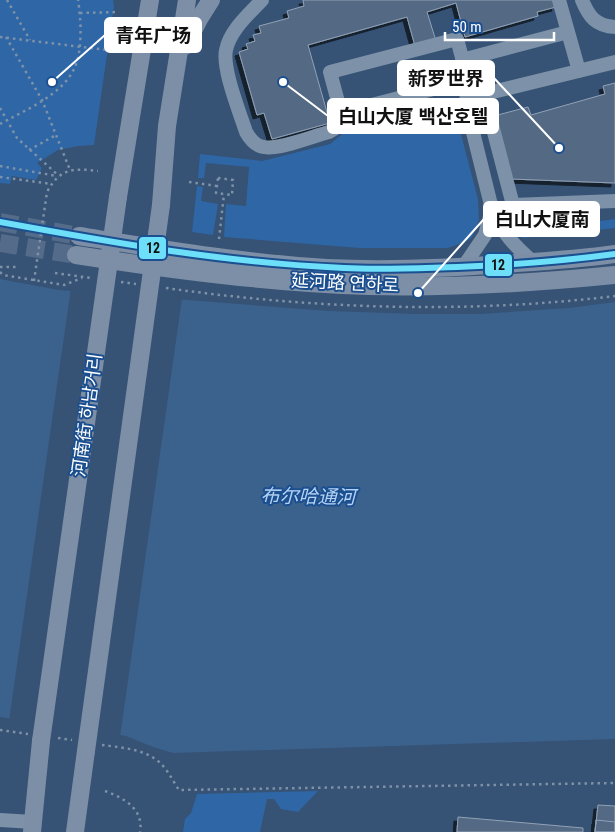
<svg xmlns="http://www.w3.org/2000/svg" width="615" height="832" font-family="'Roboto Condensed','Noto Sans SC','Noto Sans KR',sans-serif">
  <defs>
    <filter id="shadow"><feDropShadow dx="-4" dy="4" stdDeviation="0" flood-color="#0009"/></filter>
  </defs>
  <rect width="100%" height="100%" fill="#365274"/>
  <path fill="#2f66a5" d="M0,0H113L114,6L94,145L78,146L58,150L37,163L42,168L36,180L12,176L10,184L0,183Z
    M453,104L478,199L479,220L474,233L471,238L465,242L448,248H359L224,237L226,204L246,206L249,167L206,163L204,178H198L200,154L262,161L330,144L346,131Z
    M197,186L203,187L201,201L218,204L213,235L192,232Z
    M615,219V228L523,238L516,232Z
    M318,791L298,812L281,809L274,799H267L260,832H183L185,819L191,813L197,794Z"/>
  <path fill="#3b618d" d="M0,279L59,290L329,311L418,314H480L569,308L615,302V739L173,753L153,747L126,736L0,717Z"/>
  <path fill="#365274" d="M71,288L182,298L120,737L9,721Z"/>
  <path fill="#526984" stroke="#92a2b6" filter="url(#shadow)" d="M303,0H554L556,7L537,12L538,16L465,37L456,3L427,12L436,41L415,46L407,17L308,45L330,123L272,139L264,113L257,115L239,52L248,49L246,44L255,41L253,35L261,33L259,26L289,18L287,11L304,6Z
    M615,83V183L511,179L494,116L528,107L531,115L605,94L603,86Z
    M598,805L615,806V832H595Z
    M458,817L583,828V832H457Z
    M596,820L615,822V832H595Z"/>
  <g fill="none" stroke-linecap="round" stroke-linejoin="round">
    <path stroke="#546c89" stroke-width="18" stroke-dasharray="18 9" stroke-linecap="butt" d="M0,222L79,236
      M0,243L76,255"/>
    <path stroke="#7d92a8" stroke-width="2.5" stroke-dasharray="2.5 4" stroke-linecap="butt" d="M7,0L30,40
      M80,13L119,12
      M0,37L115,51
      M6,37L42,100L70,170
      M0,108L17,138L59,176
      M0,124C25,110 61,96 74,69C83,52 81,18 78,0
      M29,150L56,135
      M0,166L57,176
      M0,177L52,184
      M218,178L233,180L232,195L216,193Z
      M189,182L217,186
      M219,239L224,194
      M0,267H16
      M0,272L3,275L64,285L82,278
      M55,273L91,278
      M34,281L47,192C60,168 73,168 98,171
      M121,282L136,284
      M166,288C314,309 467,314 615,296
      M0,730L28,734
      M58,738L72,740
      M102,745C124,748 149,749 164,767C170,774 174,783 179,790L615,783
      M105,791C124,798 144,809 140,832"/>
    <path stroke="#7d92a8" stroke-width="14" d="M262,0C249,14 230,30 226,50C222,69 240,113 246,132C250,139 255,146 264,147C279,150 313,136 329,132L336,128L341,113L468,80
      M559,0L579,71
      M582,0C589,17 596,26 615,27
      M462,60L568,32
      M484,94L513,205L615,201
      M476,96L615,62
      M341,113L330,72L457,39L468,80L466,104L492,209C501,232 515,246 533,262
      M464,266L485,235L492,209
      M0,820L33,822"/>
    <path stroke="#7d8ea7" stroke-width="18" d="M185,46L199,19L211,0
      M118,197L150,0
      M161,205L167,126L187,0
      M79,236C161,249 244,263 327,268C390,271 454,268 517,263C550,261 582,259 615,254
      M76,255C173,270 271,283 369,286C451,288 534,283 615,275
      M32,832L41,741
      M75,832L86,751"/>
    <path stroke="#7d8ea7" stroke-width="18" d="M41,741L118,197
      M86,751L161,205"/>
    <g stroke="#1b4f8f" stroke-width="10">
      <path id="bus-1" d="M0,222C114,243 228,263 344,268C382,270 419,268 457,267C510,265 563,261 615,254"/>
    </g>
    <use href="#bus-1" stroke="#6ddff8" stroke-width="6"/>
  </g>
  <g text-anchor="middle" stroke-width="4" stroke-linejoin="round" paint-order="stroke">
    <g font-size="18" fill="#fff" stroke="#1b4f8f">
      <text transform="translate(345 283) rotate(3)" y="6">延河路 연하로</text>
      <text transform="translate(87 415) rotate(-82)" y="6">河南街 하남거리</text>
    </g>
    <g font-size="19" font-style="italic" fill="#b5d3f5" stroke="#1b4f8f">
      <text transform="translate(308 496) rotate(1)" y="7">布尔哈通河</text>
    </g>
  </g>
  <path fill="none" stroke="#fff" stroke-width="2" d="M52 82L105 35M559 148L494 78M283 82L328 116M418 293L484 219"/>
  <g fill="#fff" stroke="#1b4f8f" stroke-width="2">
    <circle cx="52" cy="82" r="5"/>
    <circle cx="559" cy="148" r="5"/>
    <circle cx="283" cy="82" r="5"/>
    <circle cx="418" cy="293" r="5"/>
  </g>
  <g fill="#fff" stroke="#fff" stroke-width="2">
    <rect x="105" y="18" width="96" height="34" rx="5"/>
    <rect x="398" y="61" width="96" height="34" rx="5"/>
    <rect x="328" y="99" width="170" height="34" rx="5"/>
    <rect x="484" y="202" width="115" height="34" rx="5"/>
  </g>
  <g font-size="19" text-anchor="middle" font-weight="bold" fill="#111">
    <text x="153" y="42">青年广场</text>
    <text x="446" y="85">新罗世界</text>
    <text x="413" y="123">白山大厦 백산호텔</text>
    <text x="542" y="226">白山大厦南</text>
  </g>
  <g stroke="#1b4f8f" stroke-width="2">
    <rect x="138" y="236" width="29" height="24" rx="5" fill="#6ddff8"/>
    <rect x="484" y="253" width="29" height="24" rx="5" fill="#6ddff8"/>
  </g>
  <g font-size="14" text-anchor="middle" font-weight="bold" fill="#111">
    <text x="153" y="253">12</text>
    <text x="498" y="270">12</text>
  </g>
  <path d="M445 32v8h109v-8" fill="none" stroke="#ffffff" stroke-width="2.5"/>
  <text x="452" y="32" font-size="15" fill="#ffffff" stroke="#1b4f8f" stroke-width="4" paint-order="stroke">50 m</text>
</svg>
